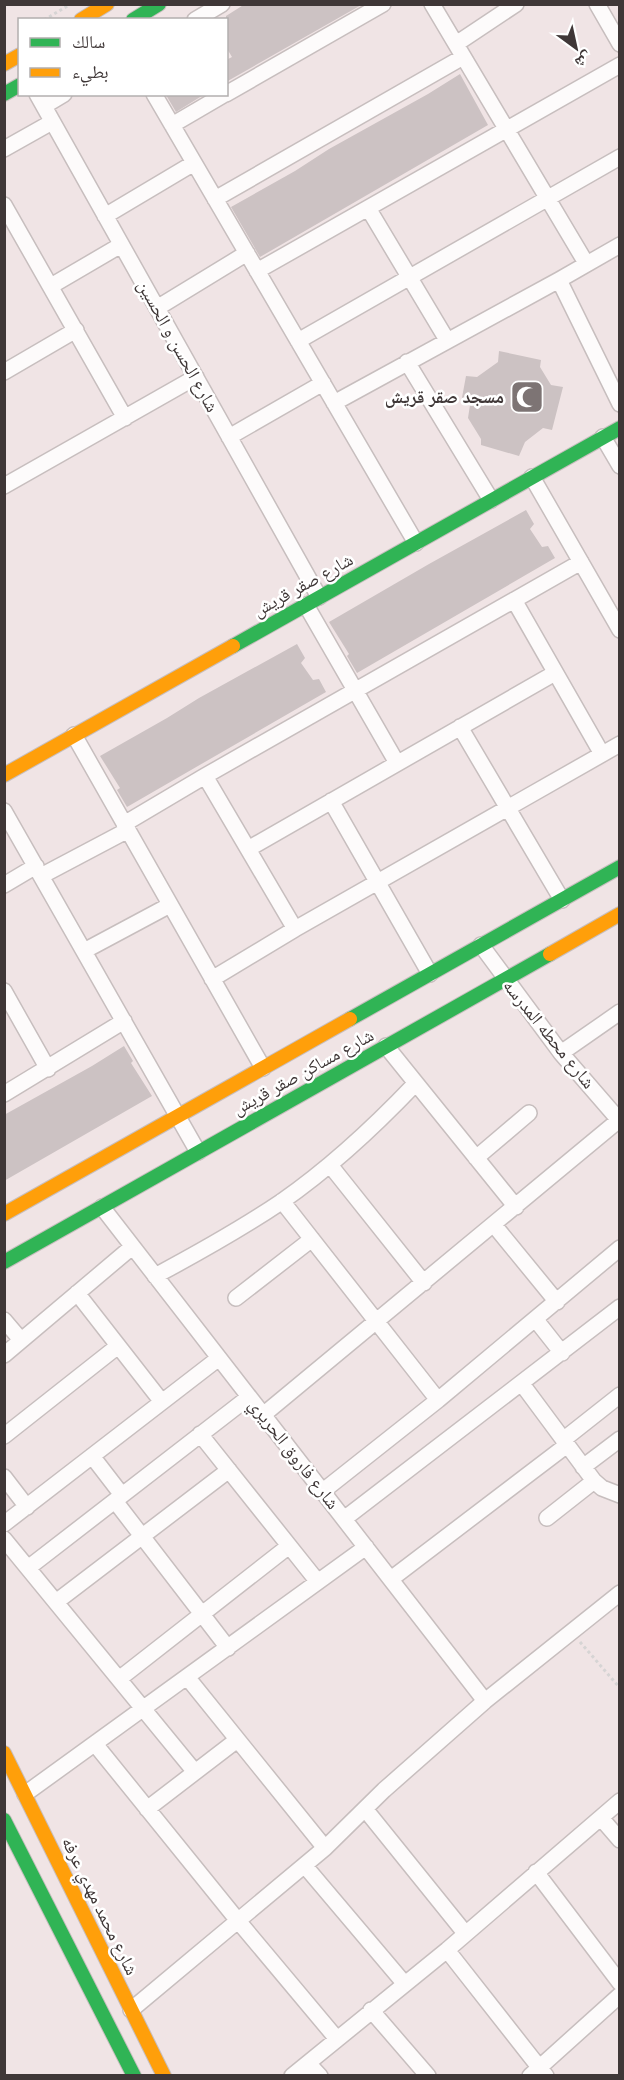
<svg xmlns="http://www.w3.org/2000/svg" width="624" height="2080" font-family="'Roboto Serif','Noto Naskh Arabic',serif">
  <rect width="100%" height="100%" fill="#f0e4e5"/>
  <path fill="#ccc2c3" d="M245,4H363L226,82V60L232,57L226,47V16Z
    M460,74L488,125L260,257L231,207L295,171L329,149L428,94Z
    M168,94H205L176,112L166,95Z
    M499,351L541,360L540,367L551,385L563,387L552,430L543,428L525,442L519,456L481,445V439L468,418L470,405L461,403L466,376L477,377L498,362Z
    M526,510L534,524L530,529L542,547L548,546L555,558L357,673L347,656L349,654L329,622L429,564Z
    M297,644L305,658L301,663L313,680L319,679L326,692L127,807L117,790L120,788L100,756L167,718L199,698Z
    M124,1046L133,1061L131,1063L152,1096L4,1181V1115L92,1066Z"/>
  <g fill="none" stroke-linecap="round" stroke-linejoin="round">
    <g stroke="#c7bebe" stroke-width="18">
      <path id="street" d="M432,4L586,263
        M597,4L620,44
        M195,20L222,4
        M456,44L516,4
        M37,94L319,597
        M154,94L416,543
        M226,94L383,4
        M44,106L64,94
        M172,125L225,94
        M4,149L52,122
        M215,199L463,57
        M4,205L125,418
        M368,208L447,340
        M105,216L194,163
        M257,271L620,65
        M559,280L620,404
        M51,286L121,245
        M157,308L247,253
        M298,341L620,157
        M407,362L491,500
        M4,372L76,330
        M334,403L559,280L620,245
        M229,437L323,383
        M603,437L620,466
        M532,477L620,630
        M4,486L196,377
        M514,600L602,754
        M306,605L397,763
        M460,727L562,900
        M74,735L263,1068
        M205,776L295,929
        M331,801L430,974
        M4,811L198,1152
        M124,824L205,776L581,562
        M248,849L555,673
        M41,876L128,830
        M4,885L36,866
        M84,951L170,905
        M212,979L295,929L620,744
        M4,991L48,1069
        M386,1046L516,1207
        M561,1053L620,1012
        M4,1094L124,1021
        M476,1158L529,1113
        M330,1165L424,1283
        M282,1201L438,1400
        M102,1207L485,1701
        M494,1225L557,1302
        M155,1276C198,1253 241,1229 281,1202C330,1168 374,1127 415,1084
        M77,1293L162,1402
        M236,1298L312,1239
        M4,1320L21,1340
        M536,1320L562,1353
        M4,1355L132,1247
        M522,1384L594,1481L602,1488L620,1495
        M263,1415L619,1120L561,1053L481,945
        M200,1434L318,1582
        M4,1436L118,1346
        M563,1440L620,1395
        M92,1456L122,1495
        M583,1467L620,1439
        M4,1477L27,1507
        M323,1491L438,1400L620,1248
        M115,1501L228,1648
        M547,1518L594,1481
        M344,1519L620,1307
        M4,1524L219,1358
        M4,1539L195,1772
        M28,1568L249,1397
        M391,1579L567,1445
        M56,1602L229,1470
        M187,1677L325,1848
        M119,1679L289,1546
        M95,1744L239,1922L337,2039
        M25,1794L366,1547
        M147,1809L237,1740
        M365,1809L465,1933
        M601,1818L620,1840
        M305,1866L404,1983
        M536,1872L620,1983
        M447,1950L546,2076
        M131,2010L325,1848L384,1790L485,1701L620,1593
        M371,2010L428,2076
        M308,2063L320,2076
        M292,2076L447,1950L620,1801
        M530,2076L620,1995"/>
    </g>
    <g stroke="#c7bebe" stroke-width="16">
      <path id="fast" d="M133,20L159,4
        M4,94L20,85
        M233,646L620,428
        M350,1019L620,867
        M4,1262L550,954
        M4,1820L134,2076"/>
    </g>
    <g stroke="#c7bebe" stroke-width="16">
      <path id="slow" d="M81,20L107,4
        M4,64L20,55
        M4,775L233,646
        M550,954L620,914
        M4,1214L350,1019
        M4,1753L164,2076"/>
    </g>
    <path stroke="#d6d4d4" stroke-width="3" stroke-dasharray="3 3" stroke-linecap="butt" d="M44,20L69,5
      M580,1642L620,1688"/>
    <use href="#street" stroke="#fdfbfb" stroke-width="15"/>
    <use href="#fast" stroke="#30b455" stroke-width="14"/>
    <use href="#slow" stroke="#ff9f0a" stroke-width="14"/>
  </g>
  <defs>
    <g id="mosque-square" transform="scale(1.725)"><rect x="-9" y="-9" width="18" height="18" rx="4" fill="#7d7474" stroke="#fff"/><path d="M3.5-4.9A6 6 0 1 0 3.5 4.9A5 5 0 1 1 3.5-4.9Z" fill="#fff"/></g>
  </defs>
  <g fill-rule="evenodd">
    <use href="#mosque-square" x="527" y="397"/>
  </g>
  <g text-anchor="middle" stroke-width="5" stroke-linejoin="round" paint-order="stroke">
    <g font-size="18" fill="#3f3737" stroke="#fff">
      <text transform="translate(178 346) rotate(61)" y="6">شارع الحسن و الحسين</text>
      <text transform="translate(303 585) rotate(-29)" y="6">شارع صقر قريش</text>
      <text transform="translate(549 1034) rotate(51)" y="6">شارع محطه المدرسه</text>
      <text transform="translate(303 1072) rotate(-29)" y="6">شارع مساكن صقر قريش</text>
      <text transform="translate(294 1454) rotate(52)" y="6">شارع فاروق الحريري</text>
      <text transform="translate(100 1906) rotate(64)" y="6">شارع محمد مهدي عرفه</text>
    </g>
    <g font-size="18" font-weight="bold" fill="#3f3737" stroke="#fff" text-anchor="end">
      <text x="504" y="403">مسجد صقر قريش</text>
    </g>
  </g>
  <rect width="624" height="2080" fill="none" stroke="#3f3737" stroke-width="12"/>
  <rect x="18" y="18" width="210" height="78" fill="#ffffff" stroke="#b2afaf" stroke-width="1.5"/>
  <rect x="30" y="38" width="30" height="9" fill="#30b455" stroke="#b2afaf" stroke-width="1.5"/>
  <text x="72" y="48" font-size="18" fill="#3f3737">سالك</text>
  <rect x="30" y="68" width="30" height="9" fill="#ff9f0a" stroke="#b2afaf" stroke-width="1.5"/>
  <text x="72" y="78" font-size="18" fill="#3f3737">بطيء</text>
  <g transform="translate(576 48) rotate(147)" stroke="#ffffff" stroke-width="4.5" paint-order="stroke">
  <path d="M0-4.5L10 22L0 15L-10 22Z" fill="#3f3737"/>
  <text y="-9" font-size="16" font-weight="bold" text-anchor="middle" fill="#3f3737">ش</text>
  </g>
</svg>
